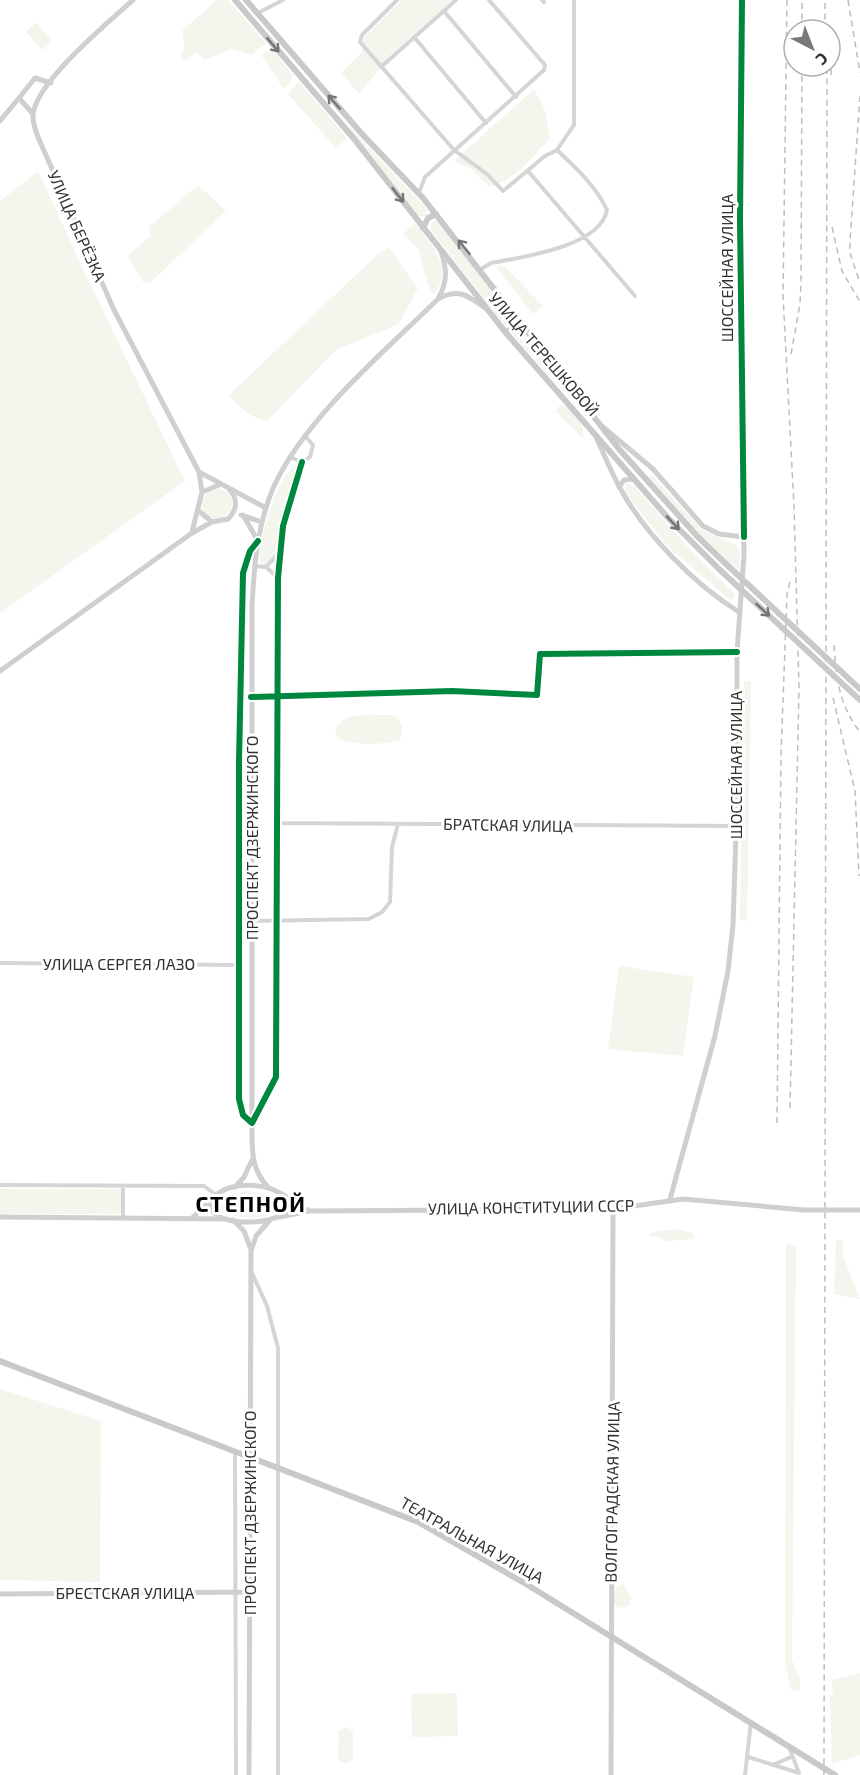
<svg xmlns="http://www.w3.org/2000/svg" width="860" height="1775" font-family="'Exo 2',sans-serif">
  <rect width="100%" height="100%" fill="#fff"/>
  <path fill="#f2f6ed" d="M217,0H228L266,43L252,55L231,49L204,60L196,52L184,61L180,56L185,48L182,31Z
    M402,0H452L391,55L359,94L341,73L362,52L363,39Z
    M36,22L52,41L42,50L26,32Z
    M273,50L293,75L290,83L284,89L262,56L265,51Z
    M299,82L347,138L336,148L288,94Z
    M534,89L545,110L550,138C531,158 516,180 489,187L470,168L454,161Z
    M340,117L427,209L425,216H418Z
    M38,171L84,271L185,481L0,613V201Z
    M198,185L226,211L150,283L143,282L127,256L151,236L149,227Z
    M435,221L440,224L510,314L512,318L509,325H505L501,321L431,230L430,224Z
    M415,223C431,244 455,268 434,294L431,293L418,249L403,234Z
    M389,248L418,288L399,324L337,349L267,421C249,417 241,409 229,395L380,252Z
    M504,266L543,306L533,314L496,267Z
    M518,330L523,332L578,407L514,336Z
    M561,404C572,409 586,426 583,438L555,411Z
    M296,464L298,465L282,516L277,553L267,565L261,564C254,545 279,475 296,464Z
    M651,474L701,529L736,545L740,551L739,571L685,520L649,479Z
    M626,483L634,486L694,554L735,594L733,600L728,598L669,548L625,492Z
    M202 504a15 15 0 1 1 30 0a15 15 0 1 1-30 0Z
    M744,681H751L747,921L740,919Z
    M392,715C403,723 404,727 400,740C385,745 353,746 338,738L335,731C342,709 372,716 392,715Z
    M619,966L694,977L683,1056L608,1049Z
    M0,1189H121L122,1214H0Z
    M246,1191L273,1195L284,1202L283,1209C264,1221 234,1220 214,1208L215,1199Z
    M677,1229L692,1233L695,1239L665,1241L661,1237L648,1236L652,1232Z
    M836,1240L843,1241V1256L860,1299L834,1294Z
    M786,1243L796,1246L792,1660L800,1679L799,1691L791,1690L785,1662Z
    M0,1389L101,1421L100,1582L0,1580Z
    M623,1584L631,1597L629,1606L618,1608L614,1603V1592L618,1586Z
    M860,1673V1755L832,1764L830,1695L833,1697L832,1680Z
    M457,1693L458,1736L412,1737L411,1694Z
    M347,1727L353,1732V1760L347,1763L340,1762L338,1758L339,1731Z"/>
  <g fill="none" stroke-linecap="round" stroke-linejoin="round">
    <path stroke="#d5d5d5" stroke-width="4" d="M397,0L362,35L360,42L454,150L487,174L503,191L545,156L557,150L574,125V0
      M542,0L544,2
      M444,11L516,97
      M258,13L283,0
      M414,37L486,123
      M381,67L456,0
      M528,171L635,296
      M419,193L425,177L544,70L545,65L489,0
      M481,269L491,263C522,257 600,247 607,210C596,186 575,167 557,150
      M290,457L302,462L310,457L313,445L305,436
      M257,542L250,551L243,573L239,761V1099L243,1115L252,1123L276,1077L278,578L283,526L302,462
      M255,566L266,567L278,578
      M266,567L280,552
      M252,697L452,691L537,695L540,654L737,652
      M279,823L736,826
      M240,846H251
      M252,921L369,919L382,912L390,902L392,847L398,824
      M0,963L239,965
      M0,1185L204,1186L216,1195
      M123,1218V1186
      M252,1273L267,1306L278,1348V1775
      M235,1452L236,1775
      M789,1747L799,1773
      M748,1757L799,1773
      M773,1765L791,1757
      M745,1775L751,1722"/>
    <path stroke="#cfcfcf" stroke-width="5" d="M133,0C108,22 41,79 34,110C31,119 35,128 38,137L114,310L199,472L202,492
      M33,114L19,98L35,78L51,83
      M0,121L19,98
      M440,298C460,288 468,296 485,308
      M603,427L653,469L703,526L719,534L744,537
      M596,437C604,454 611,472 620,488C645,534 694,584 739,612
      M199,472L266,508
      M619,487L624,480L634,479
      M199,511L212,522
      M241,515L262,522
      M243,515L258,541
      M192,532L202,492L219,485
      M0,671L192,533L212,522L228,519C238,509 238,498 228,488
      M235,1187L244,1177L252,1160
      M269,1188C250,1170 252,1147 252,1123V607C254,566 257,525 274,486C306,417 384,352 438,299C448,281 447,270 441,251
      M289,1199L290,1206C282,1225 228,1227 214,1213C209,1208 210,1201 214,1197C230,1181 263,1183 280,1193C290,1198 296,1207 308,1210
      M670,1199L715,1036L728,971L733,925L737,802V652L744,554L740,219L742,0
      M0,1217L227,1219
      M193,1217L210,1201
      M280,1217L309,1211L613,1209L683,1199L804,1210
      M233,1220L244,1231L250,1247
      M0,1594L249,1592
      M249,1775L251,1251L256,1236L270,1220
      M611,1775L613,1209"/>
    <path stroke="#c9c9c9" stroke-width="6" d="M235,0L355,140L506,333L669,519L720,570
      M246,0L362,134L423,198L619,449L697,536L726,564
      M423,228L428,218L436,214
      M506,333L520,322
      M0,1361L418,1522L526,1584L835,1775"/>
    <path stroke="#bdbdbd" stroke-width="1.5" stroke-dasharray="6 4.5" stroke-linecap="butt" d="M787,0L783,295L794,506L799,687L790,1109
      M848,0L860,73
      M802,30V0
      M825,30V0
      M831,75V46
      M860,96L850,241V253L860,283
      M832,227L842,271L860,302
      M791,354L800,304L801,282L802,66
      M834,645C836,678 839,705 860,732
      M833,698L855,791L859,876
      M777,1123L781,755L787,594L791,578
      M824,1775L827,66"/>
    <path stroke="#cfcfcf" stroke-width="5" d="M804,1210H860"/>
    <path stroke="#c9c9c9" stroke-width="6" d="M726,564L860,689
      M720,570L860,700"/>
    <g stroke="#fff" stroke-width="10">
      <path id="cycleway" d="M742,0L740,219L744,537
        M258,541L250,551L243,573L239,761V1099L243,1115L252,1123L276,1077L278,578L283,526L302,462
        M251,697L452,691L537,695L540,654L737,652"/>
    </g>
    <use href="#cycleway" stroke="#00873e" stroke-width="6"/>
  </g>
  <defs><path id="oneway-shaft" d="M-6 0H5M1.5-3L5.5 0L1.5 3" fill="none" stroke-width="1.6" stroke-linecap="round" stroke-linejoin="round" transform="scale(1.5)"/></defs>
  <g stroke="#757575">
    <use href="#oneway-shaft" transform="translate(273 45) rotate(50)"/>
    <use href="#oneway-shaft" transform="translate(334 102) rotate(-131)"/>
    <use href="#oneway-shaft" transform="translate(398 195) rotate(52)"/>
    <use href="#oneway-shaft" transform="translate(464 247) rotate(-129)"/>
    <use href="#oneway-shaft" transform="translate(673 523) rotate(47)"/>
    <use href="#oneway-shaft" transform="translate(763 610) rotate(43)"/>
  </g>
  <g text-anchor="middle" stroke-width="6" stroke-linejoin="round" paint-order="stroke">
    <g font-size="16" fill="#313131" stroke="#fff">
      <text transform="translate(77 226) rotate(66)" y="6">УЛИЦА БЕРЁЗКА</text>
      <text transform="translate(727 268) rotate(-90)" y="6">ШОССЕЙНАЯ УЛИЦА</text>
      <text transform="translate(544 354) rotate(49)" y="6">УЛИЦА ТЕРЕШКОВОЙ</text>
      <text transform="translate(736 765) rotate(-90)" y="6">ШОССЕЙНАЯ УЛИЦА</text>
      <text transform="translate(508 825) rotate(1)" y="6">БРАТСКАЯ УЛИЦА</text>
      <text transform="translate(252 838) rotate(-90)" y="6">ПРОСПЕКТ ДЗЕРЖИНСКОГО</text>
      <text x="119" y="970">УЛИЦА СЕРГЕЯ ЛАЗО</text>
      <text transform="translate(531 1207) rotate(-1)" y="6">УЛИЦА КОНСТИТУЦИИ СССР</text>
      <text transform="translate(612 1492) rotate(-89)" y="6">ВОЛГОГРАДСКАЯ УЛИЦА</text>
      <text transform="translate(250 1513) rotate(-90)" y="6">ПРОСПЕКТ ДЗЕРЖИНСКОГО</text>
      <text transform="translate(472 1540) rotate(29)" y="6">ТЕАТРАЛЬНАЯ УЛИЦА</text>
      <text x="125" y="1599">БРЕСТСКАЯ УЛИЦА</text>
    </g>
    <g font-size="22" font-weight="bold" letter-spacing="1.5" fill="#000" stroke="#fff">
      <text x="251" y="1212">СТЕПНОЙ</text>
    </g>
  </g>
  <g transform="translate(812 48) rotate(138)"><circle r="28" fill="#ffffff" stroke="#adadad" stroke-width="1.5"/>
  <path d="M0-4.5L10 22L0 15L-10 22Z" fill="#797979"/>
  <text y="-9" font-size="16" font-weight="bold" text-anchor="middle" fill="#313131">С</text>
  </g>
</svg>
